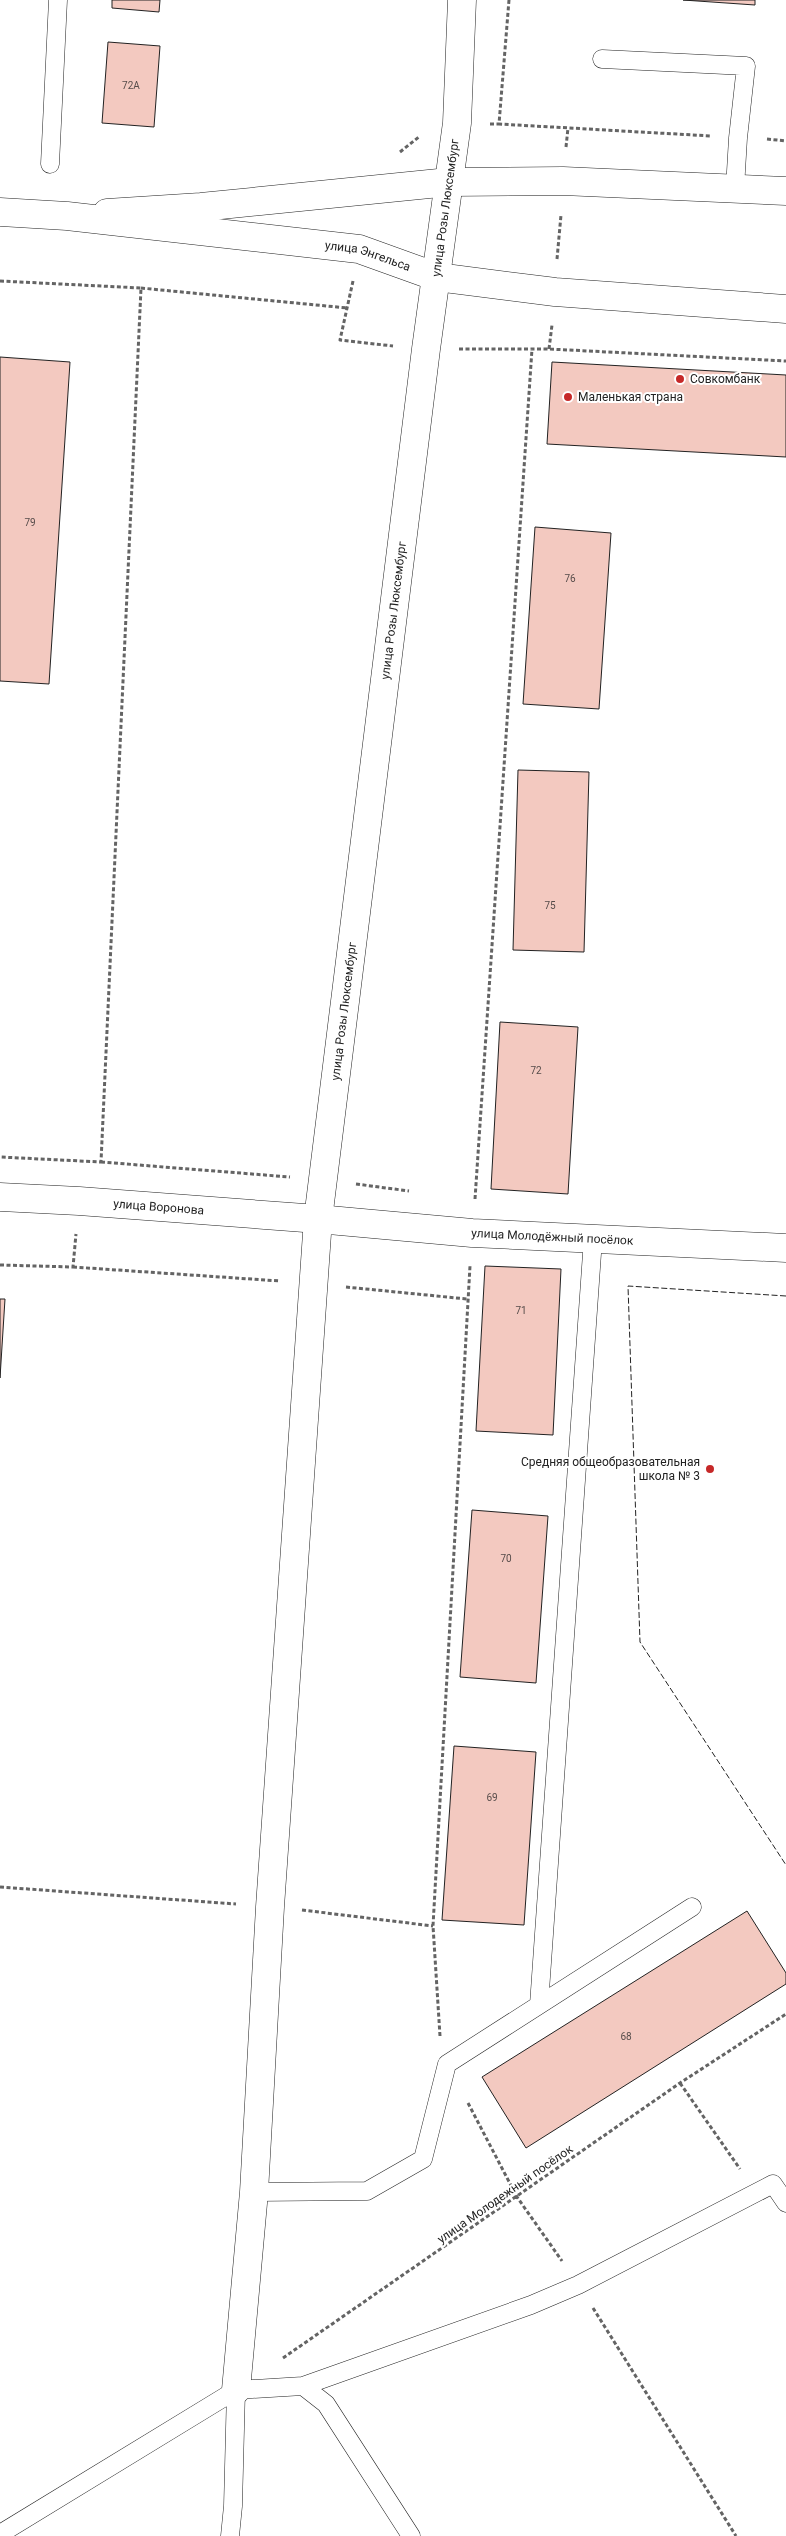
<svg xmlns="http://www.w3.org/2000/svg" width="786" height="2536" font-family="Roboto,sans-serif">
  <rect width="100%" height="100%" fill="#fff"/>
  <path fill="#f3c9c0" stroke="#222" d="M112,0H160L159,12L112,8Z
    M683,0H755V5Z
    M108,42L160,46L154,127L102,123Z
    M0,357L70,362L49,684L0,681Z
    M552,362L786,375V457L547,444Z
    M535,527L611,533L599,709L523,704Z
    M518,770L589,772L584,952L513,950Z
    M500,1022L578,1027L568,1194L491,1189Z
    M485,1266L561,1269L553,1435L476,1431Z
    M0,1299H5L0,1378Z
    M472,1510L548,1516L536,1683L460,1677Z
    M454,1746L536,1752L524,1925L442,1920Z
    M747,1911L786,1973V1984L526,2148L482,2077Z"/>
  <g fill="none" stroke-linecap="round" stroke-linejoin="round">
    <g stroke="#222" stroke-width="19">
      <path id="service" d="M602,59L746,66L738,138L735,188
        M50,164L58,0
        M539,2005L593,1239
        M254,2192L367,2191L423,2159L447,2064L692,1907
        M303,2386L531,2305L578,2285L773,2184L786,2203
        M0,2534L236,2390L303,2386L326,2404L411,2536
        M230,2536L233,2506L236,2390"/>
    </g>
    <g stroke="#222" stroke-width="29">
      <g id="minor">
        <path d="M107,213L201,207L449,182L563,181L786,191"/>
        <path id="s1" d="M236,2390L254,2192L270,1907L318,1219L472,1233L786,1248"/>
      </g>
    </g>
    <g stroke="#222" stroke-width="29">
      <g id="tertiary">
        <path id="s2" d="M0,212L67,216L359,249L437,277L555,292L786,309"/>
        <path id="s3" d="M0,1197L79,1201L318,1219L426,349L457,123L462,0"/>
      </g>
    </g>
    <path stroke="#646464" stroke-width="3" stroke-dasharray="4 2.5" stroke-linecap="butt" d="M509,0L499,124L711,136
      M490,124H499
      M767,139L786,141
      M566,147L568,128
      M400,152L420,136
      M557,259L561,215
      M0,281L141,288L101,1162L0,1157
      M353,281L340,340L393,346
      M141,288L347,308
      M459,349H549L786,361
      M549,349L552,325
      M101,1162L290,1177
      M356,1184L409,1191
      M475,1199L532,349
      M0,1265L73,1267L76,1234
      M73,1267L280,1281
      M346,1287L467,1299
      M0,1887L236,1904
      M302,1910L433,1926
      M440,2036L433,1926L470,1266
      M680,2083L740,2169
      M468,2103L517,2197L562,2261
      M593,2308L736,2536
      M283,2358L680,2083L786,2014"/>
    <use href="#service" stroke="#fff" stroke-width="18"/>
    <use href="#minor" stroke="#fff" stroke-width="28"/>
    <use href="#tertiary" stroke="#fff" stroke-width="28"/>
    <path stroke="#222" stroke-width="1" stroke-dasharray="6 2.5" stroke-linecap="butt" d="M786,1296L628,1286L640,1642L786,1865"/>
  </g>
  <g fill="#c62828" stroke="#fff" stroke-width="2">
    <circle cx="680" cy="379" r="5"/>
    <circle cx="568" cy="397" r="5"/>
    <circle cx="710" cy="1469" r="5"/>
  </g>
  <g text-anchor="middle" stroke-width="4" stroke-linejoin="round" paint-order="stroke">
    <g font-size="10" fill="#564c4a">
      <text x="131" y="89">72А</text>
      <text x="30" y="526">79</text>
      <text x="570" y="582">76</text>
      <text x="550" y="909">75</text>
      <text x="536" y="1074">72</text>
      <text x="521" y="1314">71</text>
      <text x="506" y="1562">70</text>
      <text x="492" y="1801">69</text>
      <text x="626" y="2040">68</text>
    </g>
    <g font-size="12" fill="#222" stroke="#fff">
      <text dy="4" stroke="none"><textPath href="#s3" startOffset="1338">улица Розы Люксембург</textPath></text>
      <text dy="4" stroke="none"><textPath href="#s2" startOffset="371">улица Энгельса</textPath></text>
      <text dy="4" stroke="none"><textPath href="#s3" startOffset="932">улица Розы Люксембург</textPath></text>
      <text dy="4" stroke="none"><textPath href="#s3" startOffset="528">улица Розы Люксембург</textPath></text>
      <text dy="4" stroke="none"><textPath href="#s3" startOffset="159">улица Воронова</textPath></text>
      <text dy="4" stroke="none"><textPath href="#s1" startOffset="1409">улица Молодёжный посёлок</textPath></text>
      <text transform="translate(505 2194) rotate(-35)" y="4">улица Молодежный посёлок</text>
    </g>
    <g font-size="12" fill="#222" stroke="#fff" text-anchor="start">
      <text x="690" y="383">Совкомбанк</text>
      <text x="578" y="401">Маленькая страна</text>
      <text x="700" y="1466" text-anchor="end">Средняя общеобразовательная<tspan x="700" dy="14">школа № 3</tspan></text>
    </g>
  </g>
</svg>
